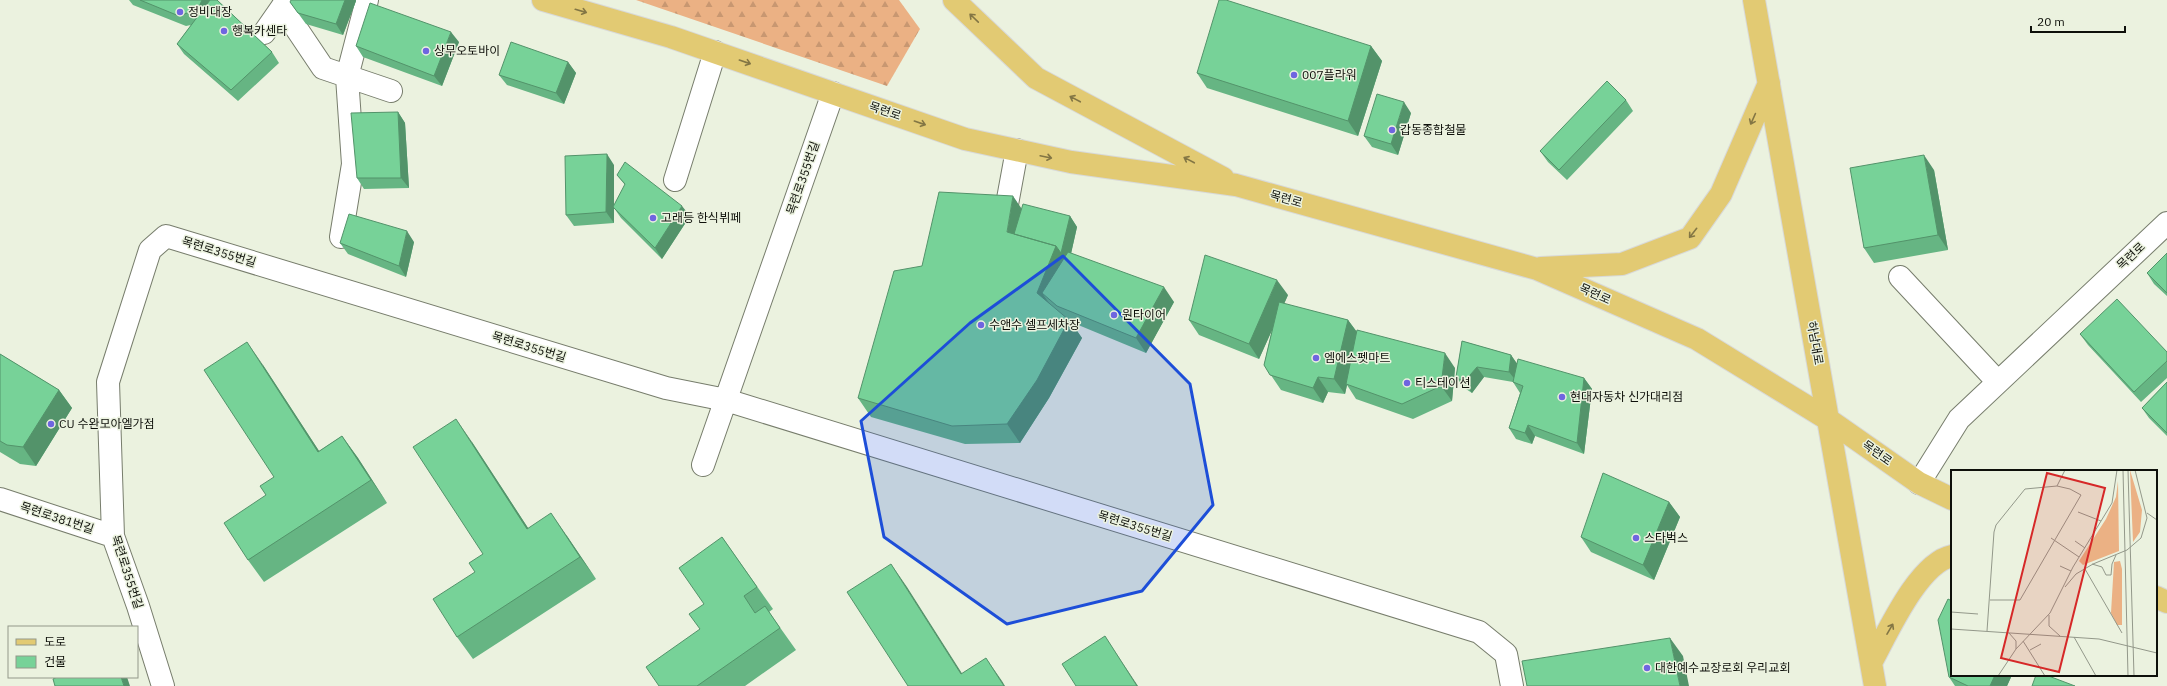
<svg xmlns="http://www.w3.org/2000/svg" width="2167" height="686" font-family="'IBM Plex Sans','Noto Sans KR',sans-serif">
  <defs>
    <pattern id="forest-firs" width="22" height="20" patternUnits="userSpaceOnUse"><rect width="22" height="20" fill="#ebb184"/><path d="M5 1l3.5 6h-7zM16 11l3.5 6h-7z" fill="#c89771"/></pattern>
  </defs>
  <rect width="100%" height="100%" fill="#ebf2df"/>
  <path fill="url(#forest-firs)" d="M636,0H899L920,29L887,86Z"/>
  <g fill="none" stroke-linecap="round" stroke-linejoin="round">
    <g stroke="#777d6c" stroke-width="24">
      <path id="minor" d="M282,7L323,68L391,91
        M264,33L287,0
        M675,180L715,52
        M1003,226L1017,150
        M341,237L353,164L347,77L367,0
        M1900,277L1997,381
        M703,465L833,93
        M1919,483L1959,419L2167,223
        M0,499L113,536
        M163,686L138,606L113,536L108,382L150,250L166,236L666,388L726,400L1479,632L1506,654L1512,686"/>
    </g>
    <g stroke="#d8d9d8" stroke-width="24">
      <path id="major" d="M543,0L671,37L965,139L1071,162L1236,185L1537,269L1697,339L1829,420L1919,483L1952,499
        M954,0L1036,78L1223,178
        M1754,0L1875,686
        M1541,268L1622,264L1690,238L1721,194L1769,83
        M2156,597L2167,602
        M1871,663C1887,634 1918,563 1952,556"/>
    </g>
    <use href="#minor" stroke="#fff" stroke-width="22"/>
    <use href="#major" stroke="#e2ca73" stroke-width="22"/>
  </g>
  <path fill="#66b583" d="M129,0H217L272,52L279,63L238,101L184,54L177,44L191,25L186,26L133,5Z
    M356,1L343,35L306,24L290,2Z
    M459,42L442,86L363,57L356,46Z
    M1371,46L1382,61L1358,136L1207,88L1197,73Z
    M568,62L576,73L564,104L507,85L499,75Z
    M1626,100L1633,111L1567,180L1548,162L1540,151Z
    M398,112L405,123L409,188L364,189L357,178Z
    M1411,113L1398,155L1372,147L1364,136Z
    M614,165V206L625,185L617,175L690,216L662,259L621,218L614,208V223L574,226L566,215Z
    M1934,170L1948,250L1874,263L1864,248Z
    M1070,216L1077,227L1071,253L1174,302L1146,353L1071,322L1082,338L1049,398L1020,443L965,444L871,417L858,398L922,266Z
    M414,242L406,277L348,254L340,243Z
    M2167,253V296L2154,284L2147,273Z
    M1288,295L1284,304L1348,320L1357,332L1455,368L1452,401L1413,419L1356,399L1347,385L1345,394L1328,392L1323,403L1281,390L1264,365L1272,330L1259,359L1199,335L1189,320Z
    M2080,334L2167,352V378L2141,402L2088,345Z
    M1462,341L1511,355L1517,364L1584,378L1592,389L1584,454L1535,436L1532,444L1516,439L1509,428L1520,393L1513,382L1484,377L1472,393L1463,387L1456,377Z
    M0,354L59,390L72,408L36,466L20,464L0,452Z
    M263,365L319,451L342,436L358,458L387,503L264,582L248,560L274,477Z
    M2167,382V436L2149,418L2142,408Z
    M472,442L528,528L567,536L596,579L473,659L457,637L475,572L483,554Z
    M1669,502L1680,517L1654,580L1591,552L1581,537Z
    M722,537L773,609L769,612L796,650L745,686H659L700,629L704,604Z
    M1952,675H2012L2007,686H1955L1949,677Z"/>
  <path fill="#53936a" d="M202,0H214L205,20L198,9Z
    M345,0H356V1L343,35L336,24Z
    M451,32L459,42L442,86L434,76Z
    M1371,46L1382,61L1358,136L1348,121Z
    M568,62L576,73L564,104L556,93Z
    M1404,102L1411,113L1398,155L1391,144Z
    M398,112L405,123L409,188L401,178Z
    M607,154L614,165V223L606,212Z
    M1924,155L1934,170L1948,250L1938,235Z
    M1013,196L1026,215L1022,242L1007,232Z
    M682,206L690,216L662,259L655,248Z
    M1070,216L1077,227L1069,263L1061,253Z
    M407,231L414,242L406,277L399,266Z
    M1056,246L1069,264L1042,293L1052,307L1037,293Z
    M1277,280L1288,295L1259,359L1249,344Z
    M1164,287L1174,302L1146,353L1136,338Z
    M1069,320L1082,338L1049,398L1020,443L1007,424Z
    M1348,320L1359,335L1346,384L1347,385L1345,394L1334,379Z
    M247,342L263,365L334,474L318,452Z
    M1445,353L1455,368L1452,401L1441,386Z
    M1511,355L1518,365L1517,382L1509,372Z
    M1477,367L1484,377L1472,393L1464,382Z
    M1318,377L1328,392L1323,403L1313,388Z
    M1584,378L1592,389L1584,454L1577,443Z
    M59,390L72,408L36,466L23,447Z
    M456,419L472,442L543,551L527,529Z
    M1528,425L1535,436L1532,444L1525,433Z
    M342,436L358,458L387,503L371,480Z
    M1669,502L1680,517L1654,580L1643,565Z
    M551,513L567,536L596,579L580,557Z
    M891,564L907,587L970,686L961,674Z
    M1105,636L1120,659L1138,686H1137Z
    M1670,638L1683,656L1689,686H1680Z
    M986,658L1002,681L1005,686H1004Z
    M1995,675H2012L2007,686H1990Z
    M121,677H127L130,686H124Z"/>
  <path fill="#77d298" stroke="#53936a" d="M140,0H202L198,9L179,16Z
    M210,0H217L272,52L231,90L177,44Z
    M291,0H345L336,24L298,13L290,2Z
    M1219,0H1226L1371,46L1348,121L1197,73Z
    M370,3L451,32L434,76L356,46Z
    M511,42L568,62L556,93L499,75Z
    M1607,81L1626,100L1559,170L1540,151Z
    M1377,94L1404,102L1391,144L1364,136Z
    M398,112L401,178H357L351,113Z
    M607,154L606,212L566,215L565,156Z
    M1924,155L1938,235L1864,248L1850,168Z
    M625,162L682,206L655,248L613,207L625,184L617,175Z
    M939,192L1013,196L1007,232L1056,246L1037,293L1069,320L1037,380L1007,424L952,426L858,398L894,271L922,266Z
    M1023,204L1070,216L1061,253L1056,246L1014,234Z
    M349,214L407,231L399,266L340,243Z
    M1068,252L1164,287L1136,338L1057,306L1042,293Z
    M2167,253V293L2147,273Z
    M1205,255L1277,280L1249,344L1189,320Z
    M2117,299L2167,352V361L2134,392L2080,334Z
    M1279,302L1348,320L1334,379L1318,377L1313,388L1270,375L1264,365Z
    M1357,330L1445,353L1441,386L1402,404L1346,384Z
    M1462,341L1511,355L1509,372L1477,367L1464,382L1456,377Z
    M247,342L318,452L342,436L371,480L248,560L224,523L266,495L260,486L274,477L204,370Z
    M0,354L59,390L23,447L7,445L0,441Z
    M1518,359L1584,378L1577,443L1528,425L1525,433L1509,428L1523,386L1513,382Z
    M2167,382V433L2142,408Z
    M456,419L527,529L551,513L580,557L457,637L433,599L475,572L469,563L483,554L413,447Z
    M1603,473L1669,502L1643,565L1581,537Z
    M722,537L757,587L744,596L755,613L765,606L780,628L697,686H659L646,667L700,629L689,614L704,604L679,568Z
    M891,564L961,674L986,658L1004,686H908L847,592Z
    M1948,599L1952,601V675H1995L1990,686H1968L1949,677L1938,620Z
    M1105,636L1137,686H1076L1062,664Z
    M1670,638L1680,686H1527L1522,661Z
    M2036,675H2046L2075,686H2032Z
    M57,677H121L124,686H55L53,679Z"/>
  <defs><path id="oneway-shaft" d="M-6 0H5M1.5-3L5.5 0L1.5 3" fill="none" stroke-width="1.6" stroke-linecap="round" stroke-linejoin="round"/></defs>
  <g stroke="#837644">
    <use href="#oneway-shaft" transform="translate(581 11) rotate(16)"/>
    <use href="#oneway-shaft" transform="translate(974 18) rotate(-136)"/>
    <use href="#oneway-shaft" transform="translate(745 62) rotate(19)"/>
    <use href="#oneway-shaft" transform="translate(1075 99) rotate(-152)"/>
    <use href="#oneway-shaft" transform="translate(1753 119) rotate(114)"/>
    <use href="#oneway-shaft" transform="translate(920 123) rotate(19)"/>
    <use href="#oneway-shaft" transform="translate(1046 157) rotate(12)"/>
    <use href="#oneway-shaft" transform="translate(1189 160) rotate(-152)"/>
    <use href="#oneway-shaft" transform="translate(1693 233) rotate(128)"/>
    <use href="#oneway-shaft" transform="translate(1890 629) rotate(-60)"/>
  </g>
  <path fill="#1d4ed8" fill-opacity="0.2" stroke="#1d4ed8" stroke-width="3" stroke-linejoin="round" d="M1063,256L1190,384L1213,505L1142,591L1007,624L884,537L861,421L970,323Z"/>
  <g fill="#6f65e0" stroke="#ebf2df" stroke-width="1.5">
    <circle cx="180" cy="12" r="4"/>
    <circle cx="224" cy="31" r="4"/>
    <circle cx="426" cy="51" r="4"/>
    <circle cx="1294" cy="75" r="4"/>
    <circle cx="1392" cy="130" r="4"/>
    <circle cx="653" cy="218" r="4"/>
    <circle cx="1114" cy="315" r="4"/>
    <circle cx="981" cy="325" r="4"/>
    <circle cx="1316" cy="358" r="4"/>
    <circle cx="1407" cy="383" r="4"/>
    <circle cx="1562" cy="397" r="4"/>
    <circle cx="51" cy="424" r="4"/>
    <circle cx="1636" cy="538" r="4"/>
    <circle cx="1647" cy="668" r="4"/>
  </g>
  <g text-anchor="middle" stroke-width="3" stroke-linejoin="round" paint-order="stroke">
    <g font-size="12" fill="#0e100a" stroke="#ebf2df" text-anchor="start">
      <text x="188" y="16">정비대장</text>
      <text x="232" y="35">행복카센타</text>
      <text x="434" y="55">상무오토바이</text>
      <text x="1302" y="79">007플라워</text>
      <text x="1400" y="134">갑동종합철물</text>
      <text x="661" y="222">고래등 한식뷔페</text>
      <text x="1122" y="319">원타이어</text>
      <text x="989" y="329">수앤수 셀프세차장</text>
      <text x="1324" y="362">엠에스펫마트</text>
      <text x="1415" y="387">티스테이션</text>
      <text x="1570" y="401">현대자동차 신가대리점</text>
      <text x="59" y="428">CU 수완모아엘가점</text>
      <text x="1644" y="542">스타벅스</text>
      <text x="1655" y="672">대한예수교장로회 우리교회</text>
    </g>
    <g font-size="12" fill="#0e100a" stroke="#ebf2df">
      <text transform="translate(885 111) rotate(19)" y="4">목련로</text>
      <text transform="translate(803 178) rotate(-71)" y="4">목련로355번길</text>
      <text transform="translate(1286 199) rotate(16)" y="4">목련로</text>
      <text transform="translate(219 252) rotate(17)" y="4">목련로355번길</text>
      <text transform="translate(2131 256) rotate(-43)" y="4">목련로</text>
      <text transform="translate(1595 294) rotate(24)" y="4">목련로</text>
      <text transform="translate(1815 343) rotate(80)" y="4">하남대로</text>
      <text transform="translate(529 347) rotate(17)" y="4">목련로355번길</text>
      <text transform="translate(1877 453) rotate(35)" y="4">목련로</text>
      <text transform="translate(57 518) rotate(18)" y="4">목련로381번길</text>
      <text transform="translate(1135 526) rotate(17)" y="4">목련로355번길</text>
      <text transform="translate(127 572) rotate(72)" y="4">목련로355번길</text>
    </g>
  </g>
  <g transform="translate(1951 470)">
    <rect width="206" height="206" fill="#ebf2df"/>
    <path d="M179,0L191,40L189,62L182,72ZM167,11L168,81L132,95L128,91L155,49L165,27ZM169,91L171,99V155H166L160,143L163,92Z" fill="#ebb184"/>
    <path fill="none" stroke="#93988a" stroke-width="1" d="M172,0L177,206M177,0L183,206M106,16L114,0M127,42L150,51M196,43L206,50M100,68L128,87M124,71L134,78M141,94L151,97L155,105H160L161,94L165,85M109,96L120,101M134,99L171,163M114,117L125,104L142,94L176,80L190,68L196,48L184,0M0,142L27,144M98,145V156L109,166M0,159L148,169L206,183M36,161L43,62L45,55L74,19L106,16L119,19L130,25L69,130H39M58,163L65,171V179M123,167L145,206M72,171L94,206M79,180L90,174M47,206L65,179L99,143L122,97L161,33L166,0"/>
    <path fill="#d62828" fill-opacity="0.15" stroke="#d62828" stroke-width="2" d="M96,3L154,18L108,202L50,188Z"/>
    <rect width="206" height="206" fill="none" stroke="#0e100a" stroke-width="2"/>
  </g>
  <rect x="8" y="626" width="130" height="52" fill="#ebf2df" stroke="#93988a"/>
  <rect x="16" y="639" width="20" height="6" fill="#e2ca73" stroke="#93988a"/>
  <text x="44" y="646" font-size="12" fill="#0e100a">도로</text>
  <rect x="16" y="656" width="20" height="12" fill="#77d298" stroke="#93988a"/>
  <text x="44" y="666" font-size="12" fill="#0e100a">건물</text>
  <path d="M2031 26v6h94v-6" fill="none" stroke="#0e100a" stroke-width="2"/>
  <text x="2037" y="26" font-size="12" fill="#0e100a" stroke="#ebf2df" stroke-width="3" paint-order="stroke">20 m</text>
</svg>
